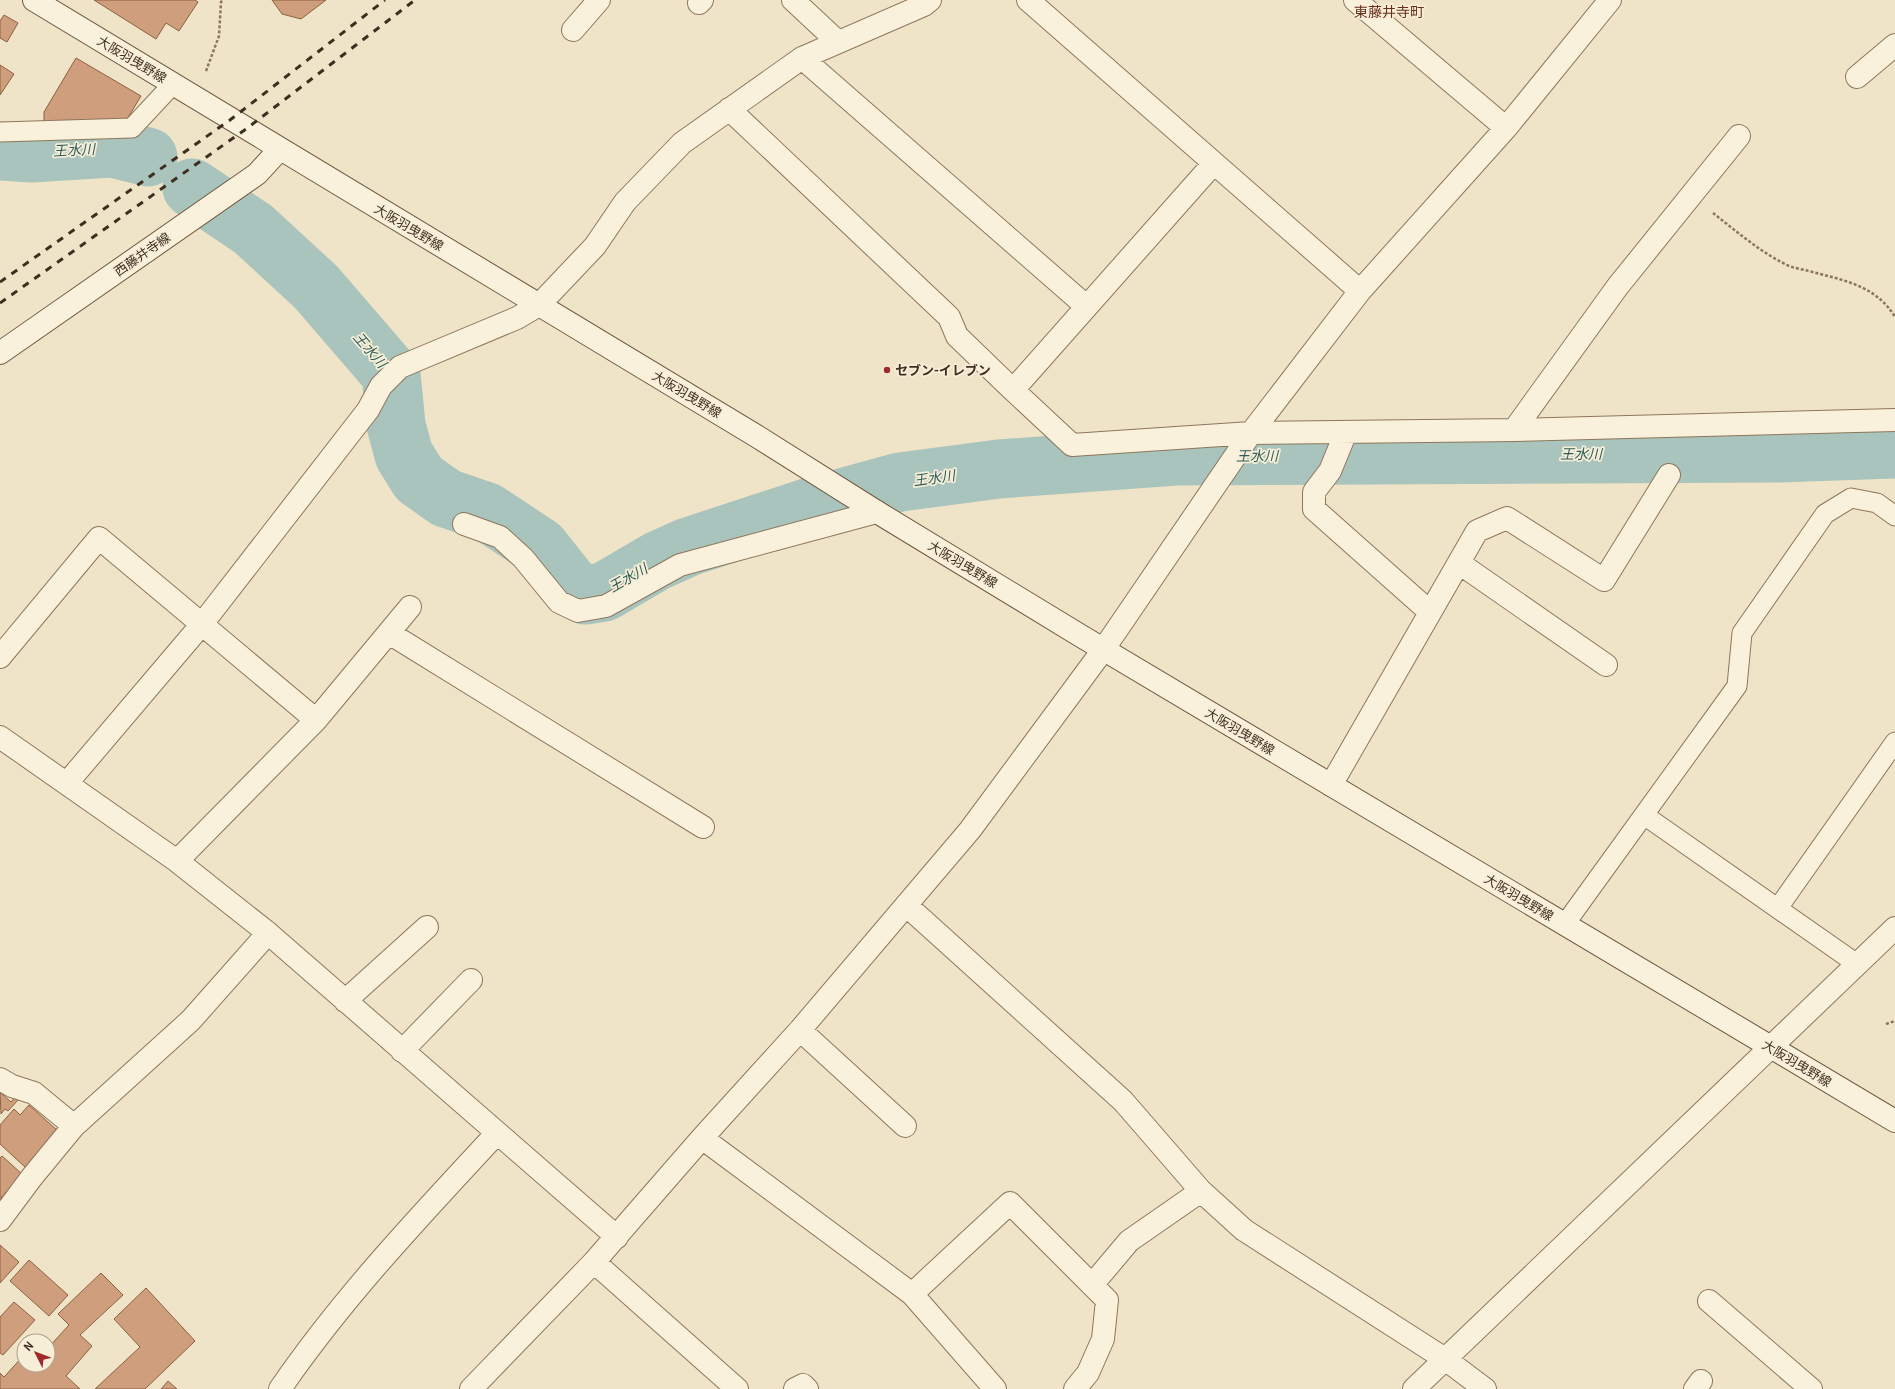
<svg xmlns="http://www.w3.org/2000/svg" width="1895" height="1389" font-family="Georgia,'Noto Sans JP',serif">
  <rect width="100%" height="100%" fill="#f0e4c8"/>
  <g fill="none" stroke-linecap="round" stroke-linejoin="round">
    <path stroke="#a9c4bc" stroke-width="59" d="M0,151L31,153L112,148L148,157
      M192,188L253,229L316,287L391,374L396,425L404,455L419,479L446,498L487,512L540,547L570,585L585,595L604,592L657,561L688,547L816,505L900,482L999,469L1176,456L1779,453L1895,449"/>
  </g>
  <path fill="#cf9f7d" stroke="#8d5f41" d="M94,0H195L198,2L179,31L166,23L156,39Z
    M272,0H326L301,19L282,14Z
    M4,15L18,23L7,42L0,38V21Z
    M76,58L141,96L126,121L44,126V112Z
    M0,65L14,74L0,95Z
    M0,1092L11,1102L15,1097L18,1100L8,1111L5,1109L1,1114Z
    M29,1105L58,1131L25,1167L0,1144V1125L14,1109L20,1115Z
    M2,1156L22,1174L1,1198L4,1201L0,1206V1158Z
    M0,1245L19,1262L0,1283Z
    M29,1260L68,1295L49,1316L10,1281Z
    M101,1273L123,1295L80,1335L92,1346L66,1376L80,1389H0V1373L4,1377L24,1355V1365H48V1348L69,1325L58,1314Z
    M146,1288L195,1341L145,1389H95L140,1347L114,1319Z
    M14,1302L35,1320L3,1355L0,1353V1317Z
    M168,1381L177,1389H161Z"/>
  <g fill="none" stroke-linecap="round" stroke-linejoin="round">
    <g stroke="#8d765c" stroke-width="21">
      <path id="service" d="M0,132L132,128L173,84
        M1644,815L1857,964
        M1778,908L1895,742
        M1565,924L1737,686L1742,633L1825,514L1851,498L1877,503L1895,516"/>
    </g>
    <g stroke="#8d765c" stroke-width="24">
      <path id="minor" d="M793,0L838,42
        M1028,0L1360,291
        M1355,0L1506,128
        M699,3L702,0
        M573,30L599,0
        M802,58L1086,306
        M1857,77L1895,45
        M729,109L949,317L957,336L1013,390L1214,163
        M1013,390L1072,445L1251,433L1514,430L1895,420
        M1514,430L1618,286L1739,136
        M1346,432L1330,471L1314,492V509L1430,612
        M464,524L500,537L523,558L559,602L578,611L606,606L680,565L877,512
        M1459,563L1606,665
        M389,633L703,827
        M0,657L99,538L316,720
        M0,737L177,861L268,933L617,1237
        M67,783L202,624L368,410L381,386L400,367L517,318L539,305L595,246L625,202L682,143L802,58L924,5L930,0
        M1331,785L1477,531L1507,518L1604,580L1669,475
        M177,861L316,720L410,607
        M906,905L1123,1101L1201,1191L1244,1230L1445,1359L1485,1389
        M345,1001L427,927
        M800,1030L905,1126
        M402,1051L471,980
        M0,1079L12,1086L34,1093L74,1126L32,1177L0,1220
        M74,1126L191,1020L268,933
        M702,1138L912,1294L995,1389
        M594,1262L737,1389
        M1092,1285L1129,1241L1201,1191
        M912,1294L1010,1203L1107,1300L1103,1339L1088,1373L1075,1389
        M1709,1301L1811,1389
        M280,1389C343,1297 421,1215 497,1133
        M471,1389L594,1262L702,1138L800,1030L970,830L1103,650L1251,433L1360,291L1506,128L1610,0
        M795,1389L803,1385L807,1389
        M1414,1389L1895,928
        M1695,1389L1701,1381"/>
    </g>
    <g stroke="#6f573f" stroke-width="24">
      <path id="secondary" d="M34,0L758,437L877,512L1081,636L1895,1121
        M0,353L257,174L280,149"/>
    </g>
    <path stroke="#8d765c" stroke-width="2.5" stroke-dasharray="3 2" stroke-linecap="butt" d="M206,71L219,36L221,2L223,0
      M1713,213C1736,231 1759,251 1785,264C1792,268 1801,269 1809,271C1842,280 1876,285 1895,317
      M1886,1024L1895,1021"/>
    <use href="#service" stroke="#faf1dc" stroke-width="19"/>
    <use href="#minor" stroke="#faf1dc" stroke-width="22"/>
    <use href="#secondary" stroke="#faf1dc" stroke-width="22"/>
    <path stroke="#3d2e20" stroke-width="3" stroke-dasharray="7 7" stroke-linecap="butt" d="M0,282L230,120L385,0
      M0,303L246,129L415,0"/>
  </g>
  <circle fill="#9e2a2b" stroke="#f7eed8" stroke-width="1.5" cx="887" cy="370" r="4"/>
  <g text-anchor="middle" stroke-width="3.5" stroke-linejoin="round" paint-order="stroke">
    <g font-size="13" fill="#3d2e20" stroke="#f7eed8">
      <text transform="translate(132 59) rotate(31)" y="5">大阪羽曳野線</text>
      <text transform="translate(409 227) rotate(31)" y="5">大阪羽曳野線</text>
      <text transform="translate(142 254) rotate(-35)" y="5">西藤井寺線</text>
      <text transform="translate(687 394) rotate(31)" y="5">大阪羽曳野線</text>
      <text transform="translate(963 564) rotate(31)" y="5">大阪羽曳野線</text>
      <text transform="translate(1240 731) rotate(31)" y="5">大阪羽曳野線</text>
      <text transform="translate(1519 897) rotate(31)" y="5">大阪羽曳野線</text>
      <text transform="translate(1797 1063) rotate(31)" y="5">大阪羽曳野線</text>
    </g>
    <g font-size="13" font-weight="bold" fill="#3d2e20" stroke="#f7eed8" text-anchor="start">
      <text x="895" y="375">セブン-イレブン</text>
    </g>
    <g font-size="14" fill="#6b2e1e" stroke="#f7eed8">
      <text x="1389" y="17">東藤井寺町</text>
    </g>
    <g font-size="14" font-style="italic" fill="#2f5d5a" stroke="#f7eed8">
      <text transform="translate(74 150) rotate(-3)" y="5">王水川</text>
      <text transform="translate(370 350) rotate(49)" y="5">王水川</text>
      <text x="1581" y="459">王水川</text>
      <text x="1257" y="461">王水川</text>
      <text transform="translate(934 478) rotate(-8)" y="5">王水川</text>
      <text transform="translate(628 578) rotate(-30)" y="5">王水川</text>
    </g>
  </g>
  <g transform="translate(36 1353) rotate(312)"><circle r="19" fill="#f7eed8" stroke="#ada18e"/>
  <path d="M0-3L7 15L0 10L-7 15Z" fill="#9e2a2b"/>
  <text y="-6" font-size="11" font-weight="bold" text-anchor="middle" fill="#3d2e20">N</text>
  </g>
</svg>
